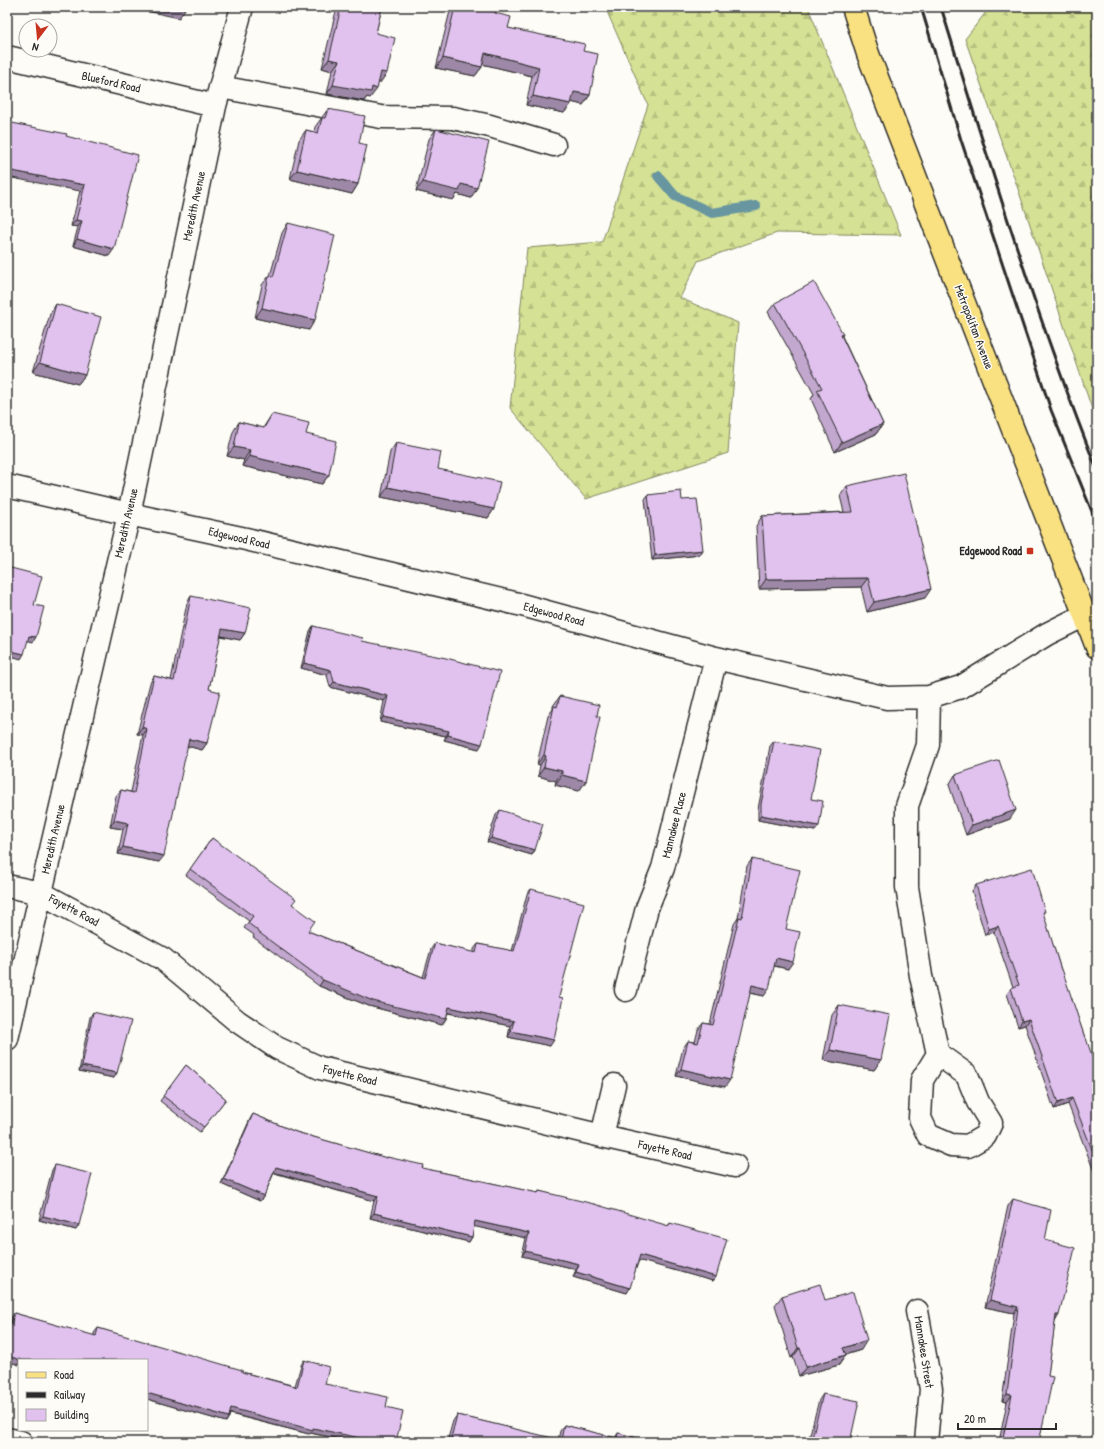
<svg xmlns="http://www.w3.org/2000/svg" width="1104" height="1449" font-family="'Patrick Hand',sans-serif">
  <defs>
    <pattern id="forest-firs" width="22" height="20" patternUnits="userSpaceOnUse"><rect width="22" height="20" fill="#d5e194"/><path d="M5 1l3.5 6h-7zM16 11l3.5 6h-7z" fill="#b7c180"/></pattern>
  </defs>
  <rect width="100%" height="100%" fill="#fdfcf7"/>
  <filter id="ink" filterUnits="userSpaceOnUse"><feTurbulence type="fractalNoise" baseFrequency=".025" numOctaves="2"/><feDisplacementMap in="SourceGraphic" scale="8" xChannelSelector="R" yChannelSelector="G"/><feConvolveMatrix kernelMatrix="1 2 1 2 8 2 1 2 1" color-interpolation-filters="sRGB"/></filter>
  <g filter="url(#ink)">
    <path fill="url(#forest-firs)" stroke="#808660" d="M605,7H808L901,235L777,233L698,261L680,298L738,323L728,453L586,499L510,408L527,248L602,242L648,105Z
      M990,7H1097V424L1015,180L965,39Z"/>
    <g fill="none" stroke-linecap="round" stroke-linejoin="round">
      <path stroke="#6796a0" stroke-width="10" d="M658,176L675,196L712,213L756,206"/>
      <g stroke="#2b2b2b" stroke-width="25">
        <path id="minor" d="M7,57L215,106
          M220,87L381,117L453,118L490,126L554,145
          M7,486L129,514L246,539L518,604L716,658L887,698L929,697L961,687L1047,634L1085,615
          M929,697L928,745L907,806V887L921,976L938,1054L922,1080L920,1118L928,1135L951,1145L968,1146L985,1136L991,1123L978,1102L967,1075L938,1054
          M7,886L41,893L163,959L237,1021L277,1048L320,1068L602,1136L735,1166
          M626,990L647,908L663,868L716,658
          M7,1039L129,514L215,106L242,7
          M602,1136L614,1085
          M917,1311L931,1389L926,1442
          M7,1439L21,1442"/>
      </g>
      <g stroke="#2b2b2b" stroke-width="25">
        <path id="major" d="M853,7L868,54L1097,647"/>
      </g>
      <use href="#minor" stroke="#fdfcf7" stroke-width="22"/>
      <use href="#major" stroke="#f9e181" stroke-width="22"/>
      <path stroke="#2b2b2b" stroke-width="3" d="M921,7L961,140L1051,410L1097,524
        M941,7C989,163 1037,319 1097,470"/>
    </g>
    <path fill="#c2a7ce" stroke="#2b2b2b" d="M337,7H382L376,33L380,83L379,82L370,98L367,97L364,101L327,94L332,71L322,68Z
      M451,7H494L495,13L508,28L583,51L590,95L583,105L571,102V104L564,113L526,105L532,76L482,64V67L475,76L436,68Z
      M328,109L359,143L358,184L352,194L290,179L299,140L306,130L314,132L315,127Z
      M436,129L471,198L457,194L453,200L416,191L429,139Z
      M66,136L109,256L73,246L78,227L71,226L80,191Z
      M288,223L309,330L255,318L262,285L269,276H270L282,233Z
      M775,303L843,334L842,336L883,424L876,434L835,452L811,399L814,394L768,312Z
      M56,304L85,375L78,384L33,372L50,314Z
      M272,414L306,434L329,475L322,484L242,466L244,460L227,456L233,432L239,422L263,428Z
      M396,443L438,469L494,509L488,518L381,497L390,452Z
      M847,486L925,598L867,612L861,587L759,589L756,526L762,516L844,512L840,496Z
      M648,495L682,500L700,555L652,560L645,499Z
      M191,596L245,633L240,640L220,636L209,689L207,743L202,750L187,746L159,862L118,854L123,829L110,827L116,796L121,790L131,792L143,735L137,734L150,683L154,676L171,680L187,603Z
      M313,626L362,641L479,749L444,740L446,736L380,722L384,701L330,687L327,675L301,668L310,631Z
      M560,696L597,716L586,781L579,791L555,785L556,781L538,776L540,765L537,764L548,716L553,709V706Z
      M774,741L815,831L758,820V809L770,746Z
      M955,775L1010,819L966,835L949,785Z
      M500,810L535,850L532,855L487,842L496,815Z
      M212,838L292,904L308,931L423,977L431,949L435,943L474,953V949L478,944L512,951L527,894L531,889L559,997L550,1046L508,1037L510,1026L448,1013L442,1025L369,1006L319,986L253,937L254,935L244,928L249,921L186,875Z
      M752,859L786,929L788,969L774,966L764,996L750,993L725,1087L676,1076L683,1048L688,1041L695,1042L698,1030L703,1023L710,1024L734,924L738,918L747,866Z
      M976,885L1043,914L1061,970L1085,1038L1097,1071V1179L1068,1104L1054,1109L1025,1025L1018,1027L1007,994L1011,988L1013,987L994,932L985,935L972,891Z
      M839,1005L881,1060L874,1070L823,1060L832,1015Z
      M93,1012L114,1078L79,1071L90,1017Z
      M186,1065L226,1099L200,1132L160,1101Z
      M253,1114L296,1132L386,1158L387,1157L422,1168L537,1193L539,1191L668,1226L670,1223L716,1277L713,1281L639,1260L627,1293L573,1277L576,1269L522,1256L526,1238L474,1226L472,1237L469,1242L370,1218L374,1201L274,1173L264,1196L260,1201L221,1184L250,1119Z
      M55,1165L76,1230L39,1220L52,1170Z
      M1013,1199L1045,1240L1055,1321L1039,1442H999L1007,1402L1002,1401L1014,1313L985,1307L1008,1206Z
      M782,1296L825,1300L861,1350L845,1355L839,1365L799,1376L793,1357L791,1358L775,1305Z
      M14,1313L94,1336V1333L98,1328L242,1372L295,1386L301,1365L304,1360L325,1384L386,1407L396,1442H353L310,1433L309,1434L230,1414L229,1417L226,1422L147,1399V1360H19V1365L7,1361V1331L11,1318Z
      M823,1394L850,1442H808L819,1400Z
      M457,1415L558,1440L560,1431L564,1425L615,1438L618,1433L653,1442H447L453,1421Z"/>
    <path fill="#9e88a7" stroke="#2b2b2b" d="M128,7H178L185,9L179,18Z
      M485,53L539,67L532,76L478,63Z
      M443,58L482,67L475,76L436,68Z
      M329,59L339,61L332,71L322,68Z
      M381,72L387,73L380,83L375,82Z
      M333,85L372,87L377,89L370,98L367,97L364,101L327,94Z
      M574,92L590,95L583,105L567,101Z
      M533,96L571,104L564,113L526,105Z
      M7,170L85,185L80,191L7,177Z
      M297,170L358,184L352,194L290,179Z
      M423,182L461,184L477,188L471,198L457,194L453,200L416,191Z
      M76,220L82,221L78,227L71,226Z
      M77,239L114,249L109,256L73,246Z
      M262,308L315,320L309,330L255,318Z
      M40,362L85,375L78,384L33,372Z
      M883,424L876,434L835,452L842,442Z
      M234,447L250,450L244,460L227,456Z
      M249,456L329,475L322,484L242,466Z
      M388,487L494,509L488,518L381,497Z
      M703,550L700,555L652,560L655,555Z
      M868,578L861,587L759,589L766,579Z
      M931,589L925,598L867,612L874,602Z
      M222,629L245,633L240,640L217,635Z
      M29,636L36,637L33,642L25,640Z
      M7,650L24,654L21,659L7,655Z
      M304,663L331,670L327,675L301,668Z
      M334,682L388,696L384,701L330,687Z
      M383,717L449,731L446,736L380,722Z
      M142,727L147,729L143,735L137,734Z
      M448,735L482,744L479,749L444,740Z
      M189,739L207,743L202,750L184,745Z
      M544,755L546,756L540,765L537,764Z
      M544,767L562,771L556,781L538,776Z
      M562,775L586,781L579,791L555,785Z
      M1016,810L1010,819L966,835L972,825Z
      M761,815L819,826L815,831L758,820Z
      M114,820L128,823L123,829L110,827Z
      M491,838L535,850L532,855L487,842Z
      M123,847L164,856L159,862L118,854Z
      M998,926L994,932L985,935L989,929Z
      M776,958L793,962L788,969L771,965Z
      M323,980L446,1019L442,1025L369,1006L319,986Z
      M752,985L769,989L764,996L747,992Z
      M449,1007L514,1021L510,1026L445,1012Z
      M1029,1019L1025,1025L1018,1027L1022,1021Z
      M511,1031L554,1040L550,1046L508,1037Z
      M830,1050L881,1060L874,1070L823,1060Z
      M82,1066L117,1073L114,1078L79,1071Z
      M681,1069L730,1080L725,1087L676,1076Z
      M1072,1098L1068,1104L1054,1109L1058,1103Z
      M276,1167L378,1196L374,1201L273,1172Z
      M224,1179L264,1196L260,1201L221,1184Z
      M374,1213L472,1237L469,1242L370,1218Z
      M43,1216L79,1225L76,1230L39,1220Z
      M475,1221L529,1233L526,1238L472,1226Z
      M525,1251L579,1264L576,1269L522,1256Z
      M640,1255L716,1277L713,1281L637,1260Z
      M576,1272L630,1288L627,1293L573,1277Z
      M990,1300L1018,1307L1014,1313L985,1307Z
      M1056,1315H1059L1055,1322Z
      M867,1340L861,1350L837,1357L843,1348Z
      M798,1348H800L793,1357L791,1358Z
      M846,1355L839,1365L799,1376L806,1367Z
      M7,1356L22,1360H19V1365L7,1361Z
      M147,1393L229,1417L226,1422L147,1399Z
      M1007,1394L1012,1395L1007,1402L1002,1401Z
      M231,1408L379,1442H353L311,1433L309,1434L228,1413Z"/>
    <path fill="#e1c2ef" stroke="#2b2b2b" d="M178,7H186L185,9Z
      M341,7H382L376,33L395,38L387,73L381,72L377,89L372,87L371,92L333,85L339,61L329,59Z
      M455,7H494L495,13L511,17L508,28L585,44L583,51L598,54L590,95L574,92L571,104L533,96L539,67L485,53L482,67L443,58Z
      M328,109L365,116L359,143L367,145L358,184L297,170L306,130L318,133L322,118H325Z
      M7,122L67,134L66,136L138,155L114,249L77,239L82,221L76,220L85,185L7,170Z
      M436,129L489,142L477,188L461,184L459,191L423,182Z
      M288,223L335,235L315,320L262,308L269,276L273,277Z
      M814,282L843,334L841,335L883,424L842,442L817,390L822,388L775,303Z
      M56,304L101,317L85,375L40,362Z
      M7,343L9,344L7,353Z
      M272,414L309,423L306,434L336,441L329,475L249,456L250,450L234,447L239,422L264,428Z
      M396,443L441,452L438,469L500,482L494,509L388,487Z
      M904,473L931,589L874,602L868,578L766,579L762,516L853,512L847,486Z
      M681,491L682,500L697,499L703,550L655,555L648,495Z
      M7,567L42,576L34,605L44,607L36,637L29,636L24,654L7,650Z
      M191,596L251,608L245,633L222,629L209,689L220,692L207,743L189,739L164,856L123,847L128,823L114,820L121,790L134,793L147,729L142,727L154,676L174,681Z
      M313,626L363,638L362,641L446,658L500,672L482,744L448,735L449,731L383,717L388,696L334,682L331,670L304,663Z
      M560,696L599,705L597,716L600,717L586,781L562,775V771L544,767L546,756L544,755L554,706L557,707Z
      M774,741L820,750L811,799L823,801L819,826L761,815V804Z
      M999,760L1016,810L972,825L955,775Z
      M500,810L543,824L535,850L491,838Z
      M212,838L296,899L292,904L315,921L308,931L425,978L435,943L476,953L478,944L514,951L531,889L584,903L559,997L563,998L554,1040L511,1031L514,1021L449,1007L446,1019L373,1001L323,980L257,931V930L248,923L253,916L190,869Z
      M752,859L800,870L786,929L800,932L793,962L776,958L769,989L752,985L730,1080L681,1069L688,1041L698,1043L703,1023L713,1025L739,917L742,918Z
      M1032,868L1045,912H1043L1061,970L1062,969L1085,1038H1086L1097,1071V1162L1072,1098L1058,1103L1029,1019L1022,1021L1011,988L1019,985L998,926L989,929L976,885Z
      M839,1005L890,1015L881,1060L830,1050Z
      M93,1012L131,1021L117,1073L82,1066Z
      M186,1065L226,1099L204,1127L163,1096Z
      M253,1114L296,1132L387,1158V1157L423,1165L422,1168L538,1193L539,1191L594,1204L669,1226L670,1223L727,1239L716,1277L640,1255L630,1288L576,1272L579,1264L525,1251L529,1233L475,1221L472,1237L374,1213L378,1196L276,1167L264,1196L224,1179Z
      M55,1165L92,1174L79,1225L43,1216Z
      M1013,1199L1051,1210L1045,1240L1075,1248L1059,1315H1056L1048,1376L1053,1377L1039,1442H1002L1012,1395L1007,1394L1018,1307L990,1300Z
      M820,1284L825,1300L853,1292L867,1340L843,1348L846,1355L806,1367L800,1348H798L782,1296Z
      M14,1313L96,1336L98,1328L242,1370V1372L297,1387L304,1360L329,1367L325,1384L388,1397L386,1407L403,1411L396,1442H379L313,1428V1430L231,1408L229,1417L147,1393V1360H22L7,1356V1338Z
      M823,1394L859,1401L850,1442H811Z
      M457,1415L561,1440L564,1425L617,1438L618,1433L653,1442H450Z"/>
  </g>
  <rect fill="#c8321e" stroke="#fdfcf7" stroke-width="1.5" x="1026" y="547" width="8" height="8" rx="2"/>
  <g text-anchor="middle" stroke-width="3" stroke-linejoin="round" paint-order="stroke">
    <g font-size="12" fill="#2b2b2b" stroke="#fdfcf7">
      <text transform="translate(111 82) rotate(13)" y="4">Blueford Road</text>
      <text transform="translate(194 206) rotate(-78)" y="4">Meredith Avenue</text>
      <text transform="translate(974 327) rotate(69)" y="4">Metropolitan Avenue</text>
      <text transform="translate(126 523) rotate(-77)" y="4">Meredith Avenue</text>
      <text transform="translate(239 538) rotate(13)" y="4">Edgewood Road</text>
      <text transform="translate(554 614) rotate(15)" y="4">Edgewood Road</text>
      <text transform="translate(674 825) rotate(-76)" y="4">Mannakee Place</text>
      <text transform="translate(53 839) rotate(-77)" y="4">Meredith Avenue</text>
      <text transform="translate(74 910) rotate(28)" y="4">Fayette Road</text>
      <text transform="translate(350 1075) rotate(14)" y="4">Fayette Road</text>
      <text transform="translate(665 1150) rotate(13)" y="4">Fayette Road</text>
      <text transform="translate(924 1352) rotate(81)" y="4">Mannakee Street</text>
    </g>
    <g font-size="12" font-weight="bold" fill="#2b2b2b" stroke="#fdfcf7" text-anchor="end">
      <text x="1022" y="555">Edgewood Road</text>
    </g>
  </g>
  <rect width="1104" height="1449" fill="none" stroke="#fdfcf7" stroke-width="24"/>
  <rect x="12" y="12" width="1080" height="1425" fill="none" stroke="#2b2b2b" stroke-width="1.5" filter="url(#ink)"/>
  <rect x="18" y="1359" width="130" height="72" fill="#fdfcf7" stroke="#a9a8a5"/>
  <rect x="26" y="1372" width="20" height="6" fill="#f9e181" stroke="#a9a8a5"/>
  <text x="54" y="1379" font-size="12" fill="#2b2b2b">Road</text>
  <rect x="26" y="1392" width="20" height="6" fill="#2b2b2b" stroke="#a9a8a5"/>
  <text x="54" y="1399" font-size="12" fill="#2b2b2b">Railway</text>
  <rect x="26" y="1409" width="20" height="12" fill="#e1c2ef" stroke="#a9a8a5"/>
  <text x="54" y="1419" font-size="12" fill="#2b2b2b">Building</text>
  <g transform="translate(38 38) rotate(196)"><circle r="19" fill="#fdfcf7" stroke="#a9a8a5"/>
  <path d="M0-3L7 15L0 10L-7 15Z" fill="#c8321e"/>
  <text y="-6" font-size="11" font-weight="bold" text-anchor="middle" fill="#2b2b2b">N</text>
  </g>
  <path d="M958 1423v6h98v-6" fill="none" stroke="#2b2b2b" stroke-width="2"/>
  <text x="964" y="1423" font-size="12" fill="#2b2b2b" stroke="#fdfcf7" stroke-width="3" paint-order="stroke">20 m</text>
</svg>
